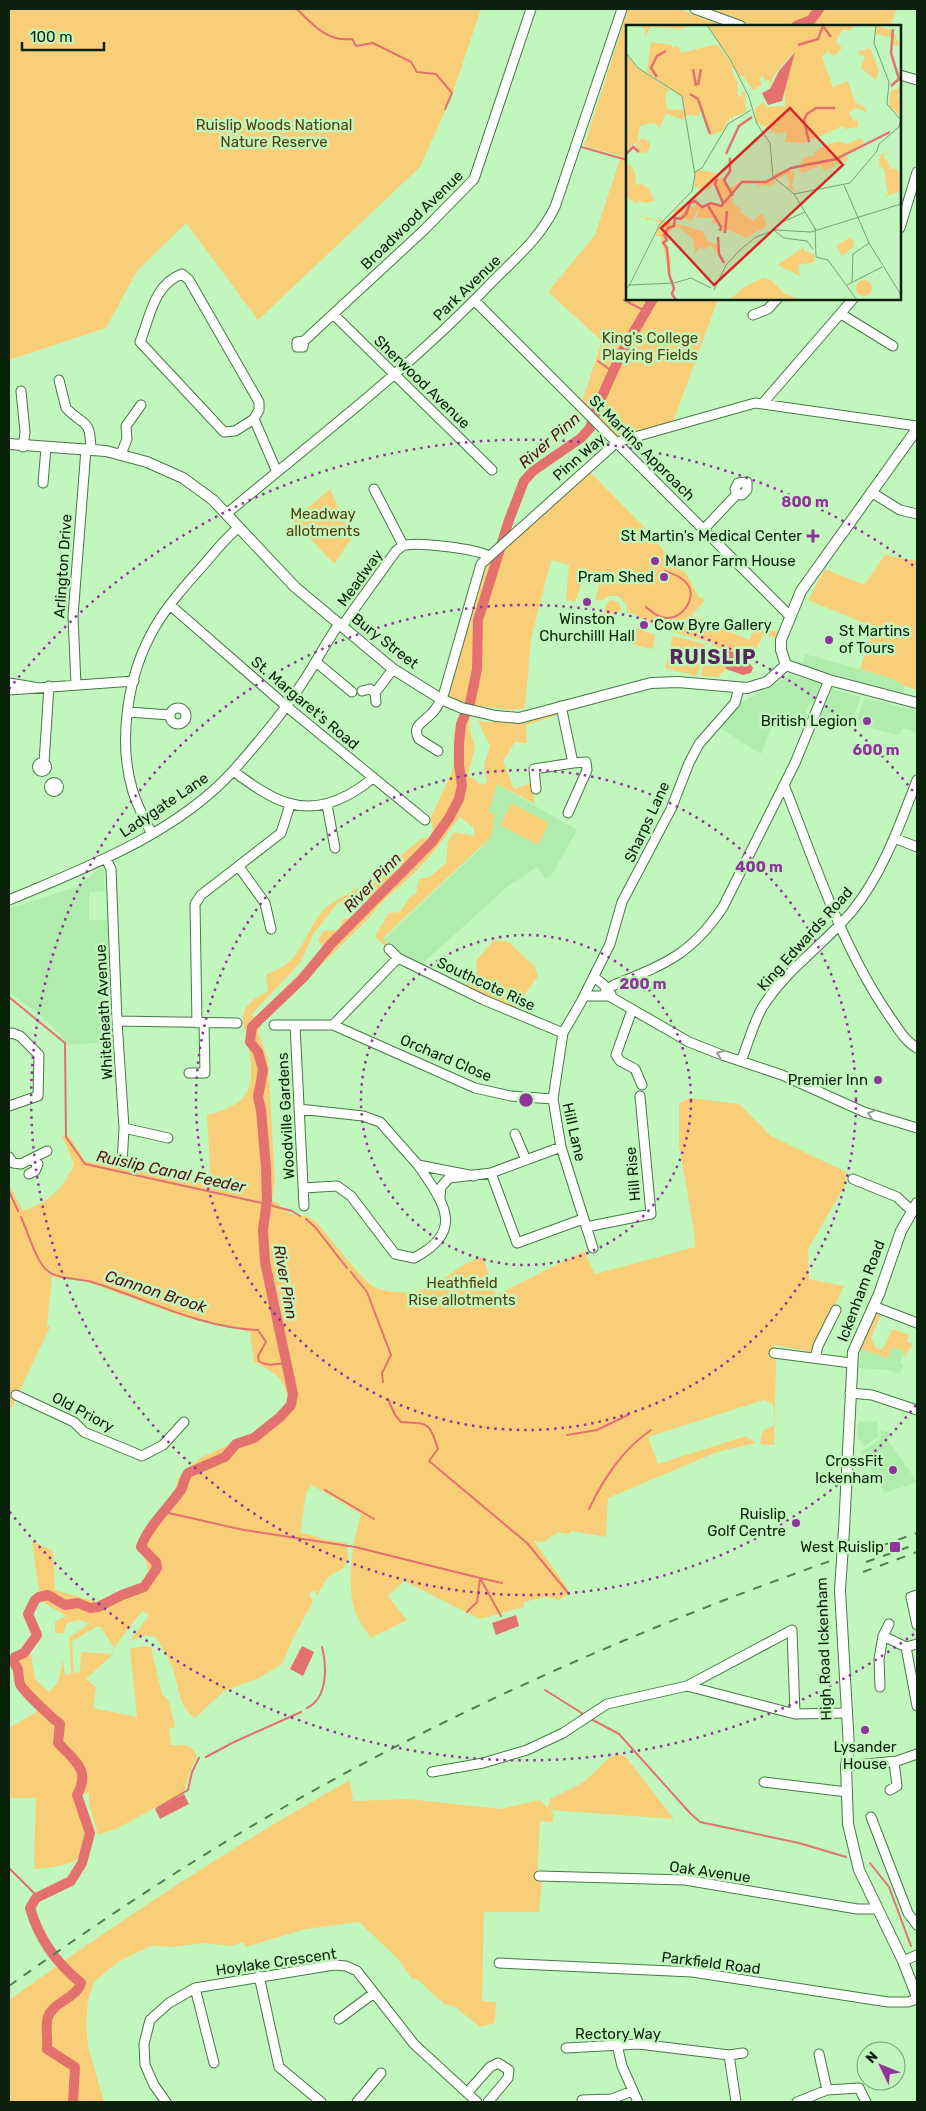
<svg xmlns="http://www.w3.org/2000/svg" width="926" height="2111" font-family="Rubik,sans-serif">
  <rect width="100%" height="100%" fill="#c1f7bd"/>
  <path fill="#b0ecac" d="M805,654L890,678L905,686L903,693L813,669L802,664Z
    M791,675L816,682L820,685L818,695L814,705L809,704L802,722L783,714L782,716L777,714L761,754L720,728L741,703Z
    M832,689L861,697L851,724L821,716Z
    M865,698L917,711V733L903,728L899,735L855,724Z
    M497,784L577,830L551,876L545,878L537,867L507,887L421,965L398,952L383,940L483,846L491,800Z
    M100,868L104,869L105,891L89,892V920H107L111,1042L67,1045L61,1035L46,1020L9,992V909L79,886Z
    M893,1347L905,1351L900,1363L903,1365L899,1374L888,1370L858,1368L861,1349L887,1358Z
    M877,1421L878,1437L864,1446L858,1437V1422Z
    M881,1430L890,1433L888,1440L917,1482L885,1493L861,1452L881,1439Z"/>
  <path fill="#f9ce79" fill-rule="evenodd" d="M9,9H481L451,98L420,167L258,320L186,223L137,271L106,328L9,360Z
    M628,9H680L723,26H627V299H718L673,422L619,438L582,401L602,341L548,292L595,235L621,156L584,146Z
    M710,9H897L890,26H755Z
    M589,471L653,536L675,567L686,573L698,596L705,600L692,615L749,640L755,626L778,632L776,638L763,634L756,651L746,647L738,653L732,651L724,654L723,659L726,669L718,677L701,676L703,665L709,666L715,650L712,648L713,643L662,629L627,611L626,604L618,596H608L602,601L595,599L599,586L583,580L575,602L566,600L569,565L551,560L531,639L525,708L512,710L469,705L477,669L478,620L495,561L500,553Z
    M330,489L352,538L334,564L293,520Z
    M885,555L917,561V690L905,686L890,678L860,669L874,627L808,600L825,569L864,585Z
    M493,560L476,620L474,639L475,668L467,704L447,698L486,568Z
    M610,600L619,602L621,610L602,623L606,605Z
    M637,628L655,635L653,649L633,645Z
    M673,636L705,644L697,676L665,668Z
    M553,711L557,715L526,725L527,743L515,742L503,761L514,789L531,783L535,804L497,784L489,811L495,815L491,837L385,936L383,940L390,946L387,948L375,936L389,913L400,912L409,898L416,894L419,879L430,877L446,863L448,841L454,832L474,836V828L460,817C444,837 431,858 412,875C398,889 382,899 371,916L261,1024L258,1032L268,1059L275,1180L272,1201L278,1203C286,1221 306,1209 318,1224C330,1238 361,1279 374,1287C389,1294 413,1294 427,1288C448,1279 459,1263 483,1257L496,1295L584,1251L595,1274L695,1247L694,1230L679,1146V1103L690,1098L739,1104L771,1136L846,1172L845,1185L808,1249L809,1279L844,1286L813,1352L774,1345L776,1364L774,1445L760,1444L763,1430L774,1426V1405L764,1400L648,1437L658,1464L746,1436L756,1443L717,1452L608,1498L606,1537L572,1531L569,1534L558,1532L544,1542L534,1541L566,1586L569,1594L559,1600L545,1597L524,1602V1607L480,1619L404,1581L388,1596L407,1620L371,1638C364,1628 355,1616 353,1604C347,1575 353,1542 361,1514L312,1485L306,1494L300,1532L327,1540L347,1543L348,1557L344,1568L329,1576L317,1595L314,1590L309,1594L313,1602L294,1636L282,1664L259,1678L224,1691L195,1718C178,1707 179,1686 173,1669C169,1658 161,1647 156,1637L146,1635L130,1641L149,1615L142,1611L114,1648L112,1655L86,1679L96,1687L93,1708L137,1717L130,1649L145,1646L151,1647L162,1694L169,1701L175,1727L169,1729L171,1745C183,1745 193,1743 197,1757L190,1771L184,1792L118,1828L98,1835L89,1804V1793L75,1795C75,1806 83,1813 86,1823C89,1834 85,1853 76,1860C69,1865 43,1869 34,1869L36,1798H9V1728L38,1711L18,1687L10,1661L13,1655L22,1650L31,1655L35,1679L49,1692L58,1682L63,1660L65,1675L71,1674L69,1638L90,1623L79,1620L67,1623L63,1633H55V1622L66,1616L33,1596L39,1592L32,1541L53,1551L55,1590L100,1603L139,1585L149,1571L145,1559L137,1546L141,1534L175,1490L178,1479L185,1470L202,1457L259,1431L288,1404C287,1379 274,1372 254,1362L250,1332L180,1316L85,1281L52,1277L47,1325L50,1327L9,1413V1184L23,1211C50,1201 61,1191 74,1165L62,1135L69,1136L85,1161L211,1185L207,1115C257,1103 255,1081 247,1037C246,1031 242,1023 243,1018C244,1003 257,997 268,991L266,974C302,964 302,936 323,910C327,905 355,889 362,886L354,895L337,904L314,933L300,963L251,1015L256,1018L324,948L318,941L323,931L339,930L343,919L353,917L370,899L364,896C375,873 385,882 401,866L400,856L421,839L430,837L433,828L430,819L453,770L454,732L460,713L470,717L469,729L475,746L468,775L482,785L487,782L484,765L490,746L478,721L490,722ZM96,1627H101L114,1648L111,1654L81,1652L80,1672L74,1673L72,1641Z
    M511,803L549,823L538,845L500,825Z
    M494,940L509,942L535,967L538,976L515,1008L465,986L477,971L476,961Z
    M879,1314H881L871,1338L876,1348L882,1350L893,1329L909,1335L907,1342L913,1344L904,1358L905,1351L893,1347L887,1358L861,1349L874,1317Z
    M617,1754L625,1756L674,1819L549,1810L553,1813V1822L540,1821L537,1879L542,1880L539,1912H484L482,2001L496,2002L495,2023L480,2027L454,2006L444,2004L417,1979H412L397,1958L359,1922L306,1929L246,1947L243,1942L231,1946L204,1943L173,1947L151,1946L119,1961L94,1982L88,2000L86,2024L88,2046L104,2102H9V2000C119,1921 232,1846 350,1780L353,1801L408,1799L500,1809L540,1800L548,1809L550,1799L584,1782L608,1759Z"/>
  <path fill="#e3726f" d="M729,651C740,653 747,659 753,668L751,673L743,675L726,669L723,657Z
    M516,1615L519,1626L496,1635L492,1623Z
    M302,1646L314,1652L303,1676L290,1669Z
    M184,1794L189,1804L160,1819L155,1809Z"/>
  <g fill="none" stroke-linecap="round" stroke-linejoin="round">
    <path stroke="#e3726f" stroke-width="2" d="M297,9C313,25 327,42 352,39L356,46L373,43L411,62L417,72L436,74L452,93L445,109
      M578,146L627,160
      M624,300L645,311
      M598,361L613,372
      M646,607C652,612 659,618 667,618C682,619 697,598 688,585C683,577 673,574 665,571
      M9,997L65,1043L66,1137L85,1164L262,1203L292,1211L300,1216
      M9,1191L18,1211
      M21,1217C27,1230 37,1264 48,1271C59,1280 79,1278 92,1282C147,1299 200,1328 258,1330L266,1342L258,1356L259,1361C266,1367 277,1364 285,1363
      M306,1219L315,1227L347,1268
      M351,1272L367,1292L391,1355L382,1373L383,1382
      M388,1399L395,1415L401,1422C429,1424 429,1421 438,1449L429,1461L527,1543L569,1594
      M567,1435L597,1430L628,1415
      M325,1490L374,1519
      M589,1509C604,1478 622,1450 651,1430
      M164,1512L244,1530L355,1547L480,1578L501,1616
      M467,1612L477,1602L480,1578L502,1583
      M545,1690L585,1715
      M307,1708C328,1698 327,1666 322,1647
      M591,1719L619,1734L690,1813L700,1822L799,1843L846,1857
      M206,1757L232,1743L301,1712
      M157,1808L188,1790L192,1772L199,1758
      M870,1863L889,1887L911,1946
      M9,1868L35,1894L36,1898"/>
    <path stroke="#e3726f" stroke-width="10" d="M796,26L811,20L819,9
      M73,2102L75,2067L47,2049C48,2039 45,2025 48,2017C54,2001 76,1999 81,1983C56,1963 39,1939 30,1908L36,1898L71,1881L82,1863L90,1833L77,1795C91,1770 75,1761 58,1743L60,1724C51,1717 24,1692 20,1684C17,1674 21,1670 13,1662L15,1657L24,1653L37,1635L28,1614L35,1600L39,1597L48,1595L65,1605L78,1603L90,1608L98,1607L122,1595L144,1587L157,1568L156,1562L141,1547C147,1528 168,1508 181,1490C184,1485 184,1478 188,1473L225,1457L236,1444L254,1438L280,1417L291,1405L293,1394L265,1262L263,1230L267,1200L266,1168L261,1110L258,1097L263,1070L258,1052L250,1042L252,1027L259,1020L303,978L331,944L432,842L449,818L459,799L462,785L459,765V744L461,724L470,703L477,669L478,620L509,520L524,481L533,471L581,438L590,428L598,405L621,354L653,299"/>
    <g stroke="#477945" stroke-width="11">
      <path id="minor" d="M695,9L741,26
        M900,75L917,80
        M900,228L917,172
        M475,301L789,615
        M333,314L492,470
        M841,314L893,346
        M753,315L768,309L777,299
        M304,341L303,347H297V342L304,341L331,316L423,231L474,179L531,9
        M59,380L66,408C84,427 90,417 91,449
        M21,391L25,432L23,447
        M763,403L853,299
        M254,419L235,431L224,432L140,342C150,317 154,284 182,274L189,280L259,402V410L254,419L277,472
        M121,454L127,439L126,426L141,405
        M43,483L46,448
        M374,489L403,545
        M871,492L900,510L917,514
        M226,514C316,439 411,367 492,282C516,258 540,238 555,207L622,9
        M704,529L737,494L735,489L738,483L747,482V490L742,495L737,494
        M170,605L286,706L425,820
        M342,626L396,551C400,548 402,545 406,545C421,542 476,549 489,556
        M316,662L352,692
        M9,683L34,687
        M76,685L73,616L86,449
        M9,690L134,681
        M362,691L370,689L375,693L376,702
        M375,693L393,669
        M561,706L573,763L586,762L587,770L568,813
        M170 716a8 8 0 1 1 16 0a8 8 0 1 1-16 0Z
        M128,712L170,715
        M438,751L419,739C411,726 424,722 431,714C437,709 441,700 444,693L481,564L617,442L755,403L917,426
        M37.5 767a4.5 4.5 0 1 1 9 0a4.5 4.5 0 1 1-9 0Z
        M44,763L49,686
        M233,771C271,799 302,820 348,795C357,790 366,785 373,777
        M49.5 787a4.5 4.5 0 1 1 9 0a4.5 4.5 0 1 1-9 0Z
        M784,785C816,865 842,949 892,1020C899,1030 906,1042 917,1048
        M536,789L534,769L573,763
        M327,805L335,848
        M152,834C145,821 138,807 133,792C117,740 128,673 155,627C167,606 184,587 199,570C212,556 223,540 238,528
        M894,838L917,847
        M106,859L111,869L117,1021L124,1128L122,1164
        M239,867L265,903L271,929
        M9,900C85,868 176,834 233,771C258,743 283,713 303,682C316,663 326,642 339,624
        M389,949L398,958L484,1000L563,1033
        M594,977L603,984L611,994
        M604,995L606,990L614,985C665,964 691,955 723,907L795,763L829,680
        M585,996H609L689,1042L722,1055L782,1075L864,1112L917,1128
        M632,1010L616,1055L620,1061L635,1069L642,1085
        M117,1021L237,1023
        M197,1023L195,904L201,895L281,833L290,805
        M274,1025H333L398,958
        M295,1025L304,1206
        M333,1025L475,1088L511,1096L553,1099
        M9,1034L12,1033L20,1036L39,1055L38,1096L9,1106
        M741,1061C748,1044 753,1024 762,1008C785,970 825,944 853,910C883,873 900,824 917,780
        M189,1073H205L204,1023
        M299,1109L363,1116L380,1122L418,1165L474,1176
        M124,1128L168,1138
        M515,1134L526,1160
        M9,1157L13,1163L21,1164L47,1151
        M491,1173L517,1243L583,1219
        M29,1174L35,1171L38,1164L32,1160
        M853,1179L897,1197L912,1211
        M303,1188L337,1186L351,1196L395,1254L414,1258C466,1231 444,1203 418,1165
        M440,1197L441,1187L449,1178L491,1173L561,1147
        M586,1227L651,1214L640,1096
        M593,1248L561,1147L553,1099L563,1033L581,1002L610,944L622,902L671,809L689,763L699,744L735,703L739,688
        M873,1306L917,1323
        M774,1353L851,1363
        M815,1358L818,1346L836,1310
        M850,1393L872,1395L917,1410
        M16,1395L74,1422L84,1432L142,1456L163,1445L184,1422
        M917,1595L911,1597L917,1625
        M889,1624L883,1636L906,1647
        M906,1647L917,1706
        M906,1647L917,1644
        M687,1686L792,1630L795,1714
        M880,1687L879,1659L883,1636
        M846,1766L897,1761L917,1754
        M432,1772L483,1763L527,1750L563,1733L607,1704L687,1686L795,1714L847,1713
        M764,1782L847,1792
        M890,1790L897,1786L894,1762
        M871,1817L908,1913L917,1925
        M539,1876L685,1880L857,1909H877
        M903,1961L917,1955
        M499,1963L692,1972L888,2002H908L917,1999
        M259,1976L279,2067L321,2102
        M195,1988L214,2063
        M339,2019L374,1993
        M617,2045L622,2066L638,2102
        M566,2048L639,2044L729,2055L736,2102
        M819,2054L827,2090
        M729,2055L743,2053
        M467,2093L490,2067L498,2063L509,2070L508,2078L488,2102
        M582,2100L612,2099L632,2091
        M166,2102L154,2085L145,2065L144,2044L150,2020L169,2003L195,1988L334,1965L346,1966L357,1971L414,2044L477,2102
        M357,2102L381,2073
        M797,2102L827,2090L859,2088L866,2102"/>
    </g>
    <g stroke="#477945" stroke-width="12">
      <path id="major" d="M9,444L106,451L147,462L183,478L213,500L295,587L393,669L441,699L462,708L496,716L519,718L651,683L678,682L747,688L767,682L786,665
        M786,665L781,650V640L801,591L917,429
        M786,665L829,680L917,703
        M844,1530L853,1352L879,1294L901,1231L917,1203
        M840,1590L849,1748L846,1766L848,1824L859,1870L903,1961L917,1997"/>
    </g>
    <use href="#minor" stroke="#fff" stroke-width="9"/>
    <use href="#major" stroke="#fff" stroke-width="10"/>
    <path stroke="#587a56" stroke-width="2" stroke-dasharray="9 9" stroke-linecap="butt" d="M864,1552L917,1533
      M866,1562L917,1544
      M863,1572L917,1552
      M9,1986C101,1920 195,1858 293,1802C470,1702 658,1621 850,1554"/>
    <g stroke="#477945" stroke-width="12" stroke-linecap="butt">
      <path id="major-bridge" d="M840,1590L844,1530"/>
    </g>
    <use href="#major-bridge" stroke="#fff" stroke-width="10"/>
  </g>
  <defs><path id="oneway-chevron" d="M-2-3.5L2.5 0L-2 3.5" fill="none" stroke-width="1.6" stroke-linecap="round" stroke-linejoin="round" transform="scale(1.25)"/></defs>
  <g stroke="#929b92">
    <use href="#oneway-chevron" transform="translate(720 1054) rotate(-158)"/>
    <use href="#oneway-chevron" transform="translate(871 1114) rotate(-161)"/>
  </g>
  <g fill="none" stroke="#91339d" stroke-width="2.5" stroke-dasharray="2.5 5">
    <circle cx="526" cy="1100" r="165"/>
    <circle cx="526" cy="1100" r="330"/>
    <path d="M916 1405A495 495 0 1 1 916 795"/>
    <path d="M914 1634A660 660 0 0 1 9 1511M9 689A660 660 0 0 1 914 566"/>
  </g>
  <g fill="#91339d" stroke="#c1f7bd" stroke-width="2">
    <path d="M810.5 528.5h5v5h5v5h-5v5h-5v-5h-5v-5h5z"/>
    <circle cx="655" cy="561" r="5"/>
    <circle cx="664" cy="577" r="5"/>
    <circle cx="587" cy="602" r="5"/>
    <circle cx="644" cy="625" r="5"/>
    <circle cx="829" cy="640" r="5"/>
    <circle cx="867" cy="721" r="5"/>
    <circle cx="878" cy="1080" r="5"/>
    <circle cx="893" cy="1470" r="5"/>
    <circle cx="796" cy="1523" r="5"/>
    <rect x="889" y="1541" width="12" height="12" rx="2.5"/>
    <circle cx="865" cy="1730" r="5"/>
  </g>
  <g text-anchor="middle" stroke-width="5" stroke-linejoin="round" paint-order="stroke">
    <g font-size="15" fill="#553f10" stroke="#c1f7bd">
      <text x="274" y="130">Ruislip Woods National<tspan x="274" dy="17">Nature Reserve</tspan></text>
      <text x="650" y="343">King's College<tspan x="650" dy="17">Playing Fields</tspan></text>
      <text x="323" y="519">Meadway<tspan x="323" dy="17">allotments</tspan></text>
      <text x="462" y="1288">Heathfield<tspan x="462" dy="17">Rise allotments</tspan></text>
    </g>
    <g font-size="15" fill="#0c210c" stroke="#c1f7bd">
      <text transform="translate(412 220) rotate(-44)" y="5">Broadwood Avenue</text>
      <text transform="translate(467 288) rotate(-44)" y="5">Park Avenue</text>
      <text transform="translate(422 382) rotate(44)" y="5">Sherwood Avenue</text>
      <text transform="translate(642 448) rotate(45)" y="5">St Martins Approach</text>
      <text transform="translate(579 457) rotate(-41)" y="5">Pinn Way</text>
      <text transform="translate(63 566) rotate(-86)" y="5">Arlington Drive</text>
      <text transform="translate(360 578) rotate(-54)" y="5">Meadway</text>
      <text transform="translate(385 641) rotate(38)" y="5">Bury Street</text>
      <text transform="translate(305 703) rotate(40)" y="5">St. Margaret's Road</text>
      <text transform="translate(164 805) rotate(-34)" y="5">Ladygate Lane</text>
      <text transform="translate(647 822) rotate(-65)" y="5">Sharps Lane</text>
      <text transform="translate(805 939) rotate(-48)" y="5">King Edwards Road</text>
      <text transform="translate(486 984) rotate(25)" y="5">Southcote Rise</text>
      <text transform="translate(104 1012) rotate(-93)" y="5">Whiteheath Avenue</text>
      <text transform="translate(446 1058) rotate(23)" y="5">Orchard Close</text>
      <text transform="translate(286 1116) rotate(-93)" y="5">Woodville Gardens</text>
      <text transform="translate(574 1132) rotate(77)" y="5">Hill Lane</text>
      <text transform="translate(633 1174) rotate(-95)" y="5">Hill Rise</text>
      <text transform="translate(861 1291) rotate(-69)" y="5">Ickenham Road</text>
      <text transform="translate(83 1412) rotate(28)" y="5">Old Priory</text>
      <text transform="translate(824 1649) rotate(-92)" y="5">High Road Ickenham</text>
      <text transform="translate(710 1872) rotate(8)" y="5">Oak Avenue</text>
      <text transform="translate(276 1962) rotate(-8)" y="5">Hoylake Crescent</text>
      <text transform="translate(711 1963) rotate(7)" y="5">Parkfield Road</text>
      <text x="618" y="2039">Rectory Way</text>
    </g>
    <g font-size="15" fill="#0c210c" stroke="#c1f7bd" text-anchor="end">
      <text x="802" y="541">St Martin's Medical Center</text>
      <text x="665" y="566" text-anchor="start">Manor Farm House</text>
      <text x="654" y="582">Pram Shed</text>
      <text x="587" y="624" text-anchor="middle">Winston<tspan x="587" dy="17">Churchilll Hall</tspan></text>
      <text x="654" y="630" text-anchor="start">Cow Byre Gallery</text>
      <text x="839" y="636" text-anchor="start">St Martins<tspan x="839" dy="17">of Tours</tspan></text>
      <text x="857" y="726">British Legion</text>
      <text x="868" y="1085">Premier Inn</text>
      <text x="883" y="1466">CrossFit<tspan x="883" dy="17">Ickenham</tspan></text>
      <text x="786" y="1519">Ruislip<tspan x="786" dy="17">Golf Centre</tspan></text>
      <text x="884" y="1552">West Ruislip</text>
      <text x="865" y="1752" text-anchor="middle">Lysander<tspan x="865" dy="17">House</tspan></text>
    </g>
    <g font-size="16" font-style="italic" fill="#591115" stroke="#c1f7bd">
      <text transform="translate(549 440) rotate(-41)" y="6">River Pinn</text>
      <text transform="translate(372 882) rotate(-46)" y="6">River Pinn</text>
      <text transform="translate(171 1171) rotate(12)" y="6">Ruislip Canal Feeder</text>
      <text transform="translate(286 1282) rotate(80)" y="6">River Pinn</text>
      <text transform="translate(156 1291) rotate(18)" y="6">Cannon Brook</text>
    </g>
    <g font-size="20" font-weight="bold" letter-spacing="1" fill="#55285b" stroke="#c1f7bd">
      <text x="713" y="664">RUISLIP</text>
    </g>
  </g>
  <g transform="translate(626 25)">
    <rect width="275" height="275" fill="#c1f7bd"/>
    <path d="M17,0H56L59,4L25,2L19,11V4L15,3ZM82,0H228L225,5H216L210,16L216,23L208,31L202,26L196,32L207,62L222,56L229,77L240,83V87L231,83L223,87L228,96L231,95L233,102L219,104L217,101L178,118L159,117L161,107L150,108L130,97L129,83L138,77L140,82L159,81V57L168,27L149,49L142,66L144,57L142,54L140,57L137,51L133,52L136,60L127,65L117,51L114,52ZM250,1L266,5L274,20H267L268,13L249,9ZM25,17L46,20V23L52,21L55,28L91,19L108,43L105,44L112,58L111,69L115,72H117L115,67L119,66L120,87L108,91L107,95L104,92L97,106L84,110L75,82L73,91L60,90L58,95L40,89L33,105L32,100L26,98L14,101L12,116L0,125V29L11,42L44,65L39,69L41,84L59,85L57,73L21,47ZM244,23L253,46L250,55L235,43L239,31L233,30V26ZM275,62V69L271,70L275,75V91L263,81L265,66ZM235,113L238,118L219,129L223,135L210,140L202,121L209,141L198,146L195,140L177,148L173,146L177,133L189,130L188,127L200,120L213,116L221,119ZM10 121a7 7 0 1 1 14 0a7 7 0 1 1-14 0ZM268,126L258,129V134L261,135L264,144L269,143L273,147L275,166L258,172L262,169L258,144L253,141L254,131L251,130ZM0,140H5L9,148L10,160L16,159L22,163L29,176L21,178L13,176L12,179L1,173ZM75,145L93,149V154L98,152L104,163L117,155L138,157L147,153L144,157L147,153L150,157L145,162V158L143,159L145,163L142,160L128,161L138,158L117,157L106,168L107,179L115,184L114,187L127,196L136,188L141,201L120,213L101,204L98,208L91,198L85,199L88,193H70L73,186L72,185L65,196L53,192L56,188L54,185L49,188L50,190V193L48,191L47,188L53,182L62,183L63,178L64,182L70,181L69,176L72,173L70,177L75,182L85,178L96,180L97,174L89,159L75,167L72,162L68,163L69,147ZM157,145L169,146L166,161L170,167L161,162L164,160L161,149L151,155L147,150ZM0,188L56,200L76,206L82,216L92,220V228L84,220L78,225L75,222L69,228L67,214L54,203L47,202L41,211V228L45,232V258L35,212L29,210L35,198L25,194L19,196L20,193ZM225,212L228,221L216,231L210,221ZM178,222V226L188,229L189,237L172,240L174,251L151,240ZM137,253L145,255L158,268L172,274L103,275L120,261ZM230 263a8 8 0 1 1 16 0a8 8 0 1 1-16 0Z" fill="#f9ce79"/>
    <path d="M169,27L156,76L142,80L136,68L144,64L153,46Z" fill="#e3726f"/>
    <path fill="none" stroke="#e3726f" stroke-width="2.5" d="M172,20L192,14L197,1L205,12M67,44L70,61M31,52L25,43L31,31L40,26M72,60L75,44M265,61L273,54L265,28L267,4M64,69L72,74L84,109M183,117L178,95L181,89L190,83H209M0,129L7,122L13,127M100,129L113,101L126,92M104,133V146L98,155L107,171M91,154L89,159L97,178M81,179L95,202L94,206M99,208L101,186M92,212L93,229L98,238M50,275L46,269L48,263L43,249L41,223L37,218L41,215L38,210L42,203L48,201L49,193L55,194L60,189L64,178L69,176L76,182L85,178L95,181L116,157H140L165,143L210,134L264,107"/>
    <path fill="none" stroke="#79a176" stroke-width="1" d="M81,0L105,36L123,72L131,99L144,118L147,152L168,169M250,0L248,18L263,57L261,79L274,94M0,28L12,43L56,71L69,150L66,166L34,199L3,261M69,147L76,143L102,99L125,85M218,160L243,218L275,270M168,169L224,158L251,126L253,119L273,102L275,92M168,169L190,205M189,203L190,232L202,235L231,275M149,205L185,207L275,179M149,206L158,213L181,216L187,224M146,207L152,199L179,187M226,257L227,229L243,218M221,260L256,242M0,264L4,260L48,258L65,253L85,263M88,265L100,240L113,226L130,212L149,205"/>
    <path fill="#d62828" fill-opacity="0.15" stroke="#d62828" stroke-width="2.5" d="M164,83L217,140L88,260L35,203Z"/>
    <rect width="275" height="275" fill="none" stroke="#0c210c" stroke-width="2.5"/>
  </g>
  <circle cx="526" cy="1100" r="8" fill="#91339d" stroke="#c1f7bd" stroke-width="2.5"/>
  <g font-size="15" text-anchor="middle" font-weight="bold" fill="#91339d" stroke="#c1f7bd" stroke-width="5" stroke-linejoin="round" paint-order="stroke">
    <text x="805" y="507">800 m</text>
    <text x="876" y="755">600 m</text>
    <text x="759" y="872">400 m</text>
    <text x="643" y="989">200 m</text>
  </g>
  <rect width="926" height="2111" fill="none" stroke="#0c210c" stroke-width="20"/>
  <g transform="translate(881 2066) rotate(313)"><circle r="24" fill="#c1f7bd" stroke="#79a176"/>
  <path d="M0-4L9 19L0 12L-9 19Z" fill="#91339d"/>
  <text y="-8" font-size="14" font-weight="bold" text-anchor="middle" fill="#0c210c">N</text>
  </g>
  <path d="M22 42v8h82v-8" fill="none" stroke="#0c210c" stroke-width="2.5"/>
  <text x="30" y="42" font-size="15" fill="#0c210c" stroke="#c1f7bd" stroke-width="4" paint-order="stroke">100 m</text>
</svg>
